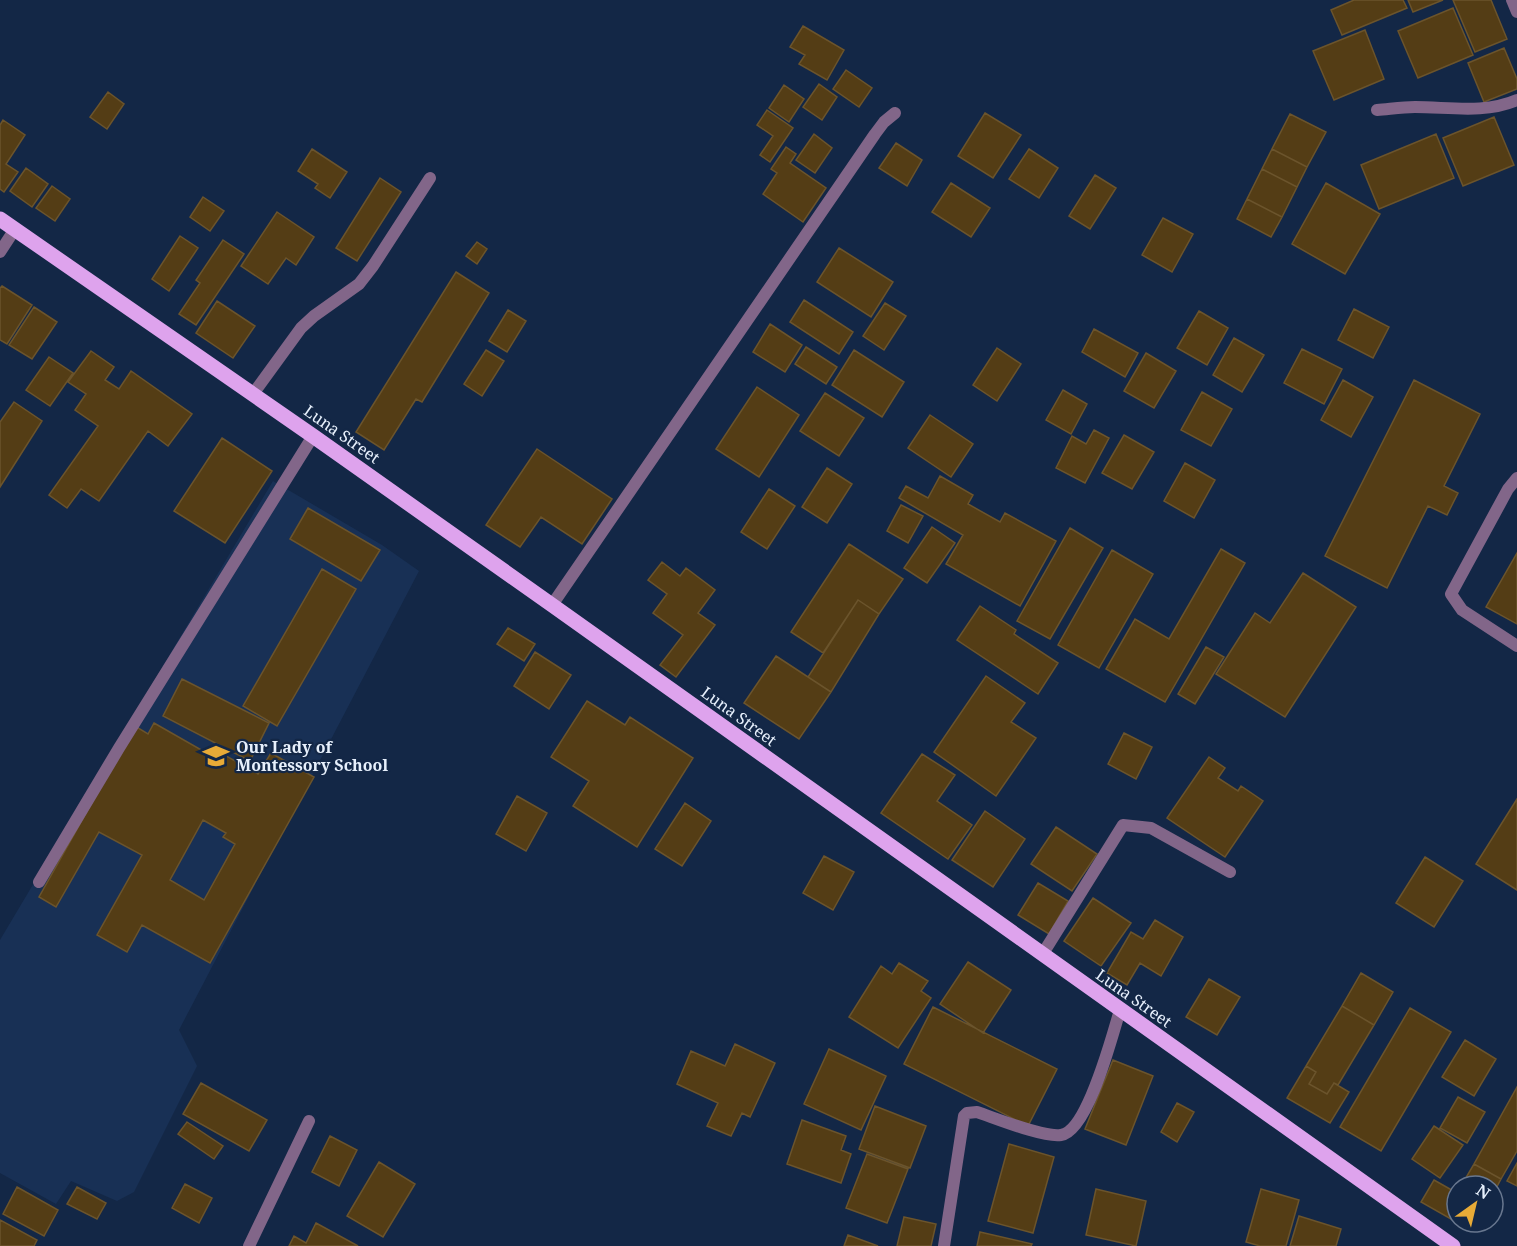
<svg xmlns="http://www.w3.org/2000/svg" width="1517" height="1246" font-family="'Noto Serif',serif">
  <rect width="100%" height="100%" fill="#132746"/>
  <path fill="#183055" d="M273,481L382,545L419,571L179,1030L197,1066L134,1192L117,1201L71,1181L56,1204L0,1173V940Z"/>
  <path fill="#543d15" stroke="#6b542c" stroke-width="1.5" fill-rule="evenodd" d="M1354,0H1403L1407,8L1342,35L1331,10Z
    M1408,0H1443L1413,12Z
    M1453,0H1491L1507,39L1475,52Z
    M1453,8L1473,55L1418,78L1398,31Z
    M803,26L844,50L827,80L799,64L805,55L790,47Z
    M1365,30L1384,79L1334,100L1313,51Z
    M1504,48L1517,79V89L1484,102L1468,63Z
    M846,70L872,88L859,107L833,89Z
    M819,84L837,97L822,120L803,107Z
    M784,85L804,99L789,122L769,108Z
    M108,92L124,104L107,129L90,117Z
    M767,110L793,128L770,162L760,155L773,136L757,125Z
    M985,113L1021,135L993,178L958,156Z
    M1290,114L1326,132L1307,167L1272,149Z
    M1494,117L1514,165L1463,186L1443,138Z
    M3,120L25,135L6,164L18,172L4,192L0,189V125Z
    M814,134L832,148L815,173L796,160Z
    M1436,134L1454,178L1379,209L1361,165Z
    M896,143L922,160L907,186L879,168Z
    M786,147L796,154L790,163L826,188L803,222L763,194L777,173L771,169Z
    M312,149L347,172L330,198L315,188L318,184L298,171Z
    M1029,149L1058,168L1039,198L1009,179Z
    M1272,149L1307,167L1297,187L1262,169Z
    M26,168L48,184L32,207L10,191Z
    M1262,169L1297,187L1282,217L1247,199Z
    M1095,175L1116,188L1090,229L1069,216Z
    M380,178L401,192L357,261L336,248Z
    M951,183L990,208L971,237L932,212Z
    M1326,183L1380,214L1345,274L1292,244Z
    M52,186L70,199L55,221L36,208Z
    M203,197L224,211L210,231L190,217Z
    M1247,199L1282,217L1271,237L1237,219Z
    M277,212L314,237L296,265L286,258L268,284L241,266Z
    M1163,218L1193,234L1172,272L1142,255Z
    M180,236L198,248L169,291L152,279Z
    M223,240L244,254L196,325L179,314L200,283L196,280Z
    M477,242L487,249L477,264L466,256Z
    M839,248L893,282L871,317L817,282Z
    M456,272L489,293L422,402L416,399L384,450L356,432Z
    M2,286L32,305L7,344L0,340V288Z
    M804,300L853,332L839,354L790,322Z
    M217,301L255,326L233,358L196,333Z
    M885,303L906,316L884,350L863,336Z
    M34,307L57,322L32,359L9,345Z
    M1354,309L1389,327L1373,358L1338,340Z
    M508,310L526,321L507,352L489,341Z
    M1199,311L1228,328L1207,365L1177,348Z
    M770,324L802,345L785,372L753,352Z
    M1094,329L1138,353L1125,377L1082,352Z
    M1234,338L1264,355L1242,392L1213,375Z
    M806,347L837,367L826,384L795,364Z
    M997,348L1021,364L997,401L973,385Z
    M1302,349L1342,369L1324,404L1284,383Z
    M486,350L504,361L482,396L464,384Z
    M854,350L904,382L882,417L832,385Z
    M91,351L114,367L105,380L119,389L131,371L192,414L168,446L148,431L99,501L81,489L67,508L49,495L98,426L75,410L86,394L68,382Z
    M1146,353L1176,371L1154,408L1124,391Z
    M49,357L73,373L50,406L26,390Z
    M1343,380L1373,397L1351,437L1321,420Z
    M1414,380L1480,414L1444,486L1458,493L1447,515L1428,506L1387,588L1325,556Z
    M757,387L799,415L759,477L716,449Z
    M1063,390L1087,404L1071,434L1046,420Z
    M1202,392L1232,409L1211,446L1181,430Z
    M825,393L864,418L839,456L800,431Z
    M14,402L42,421L0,487V422Z
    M930,415L973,444L951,477L908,448Z
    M1094,430L1109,438L1085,483L1056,468L1072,436L1086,444Z
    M1124,435L1154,452L1132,489L1102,473Z
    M222,438L272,471L225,543L174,511Z
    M537,449L612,499L582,544L541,517L520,547L486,525Z
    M1185,463L1215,480L1194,518L1164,501Z
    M827,468L852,484L827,523L802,507Z
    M940,476L973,495L968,504L1000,522L1005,513L1056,541L1020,606L946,564L963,535L899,498L906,486L928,498Z
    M769,489L795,506L767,549L741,532Z
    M901,505L923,516L908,543L887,531Z
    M308,508L380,550L361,581L290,539Z
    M932,527L955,543L927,583L904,568Z
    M1070,528L1103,548L1050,639L1017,621Z
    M849,544L903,579L879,614L858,600L823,653L791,632Z
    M1221,549L1245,563L1165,702L1106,669L1135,619L1169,639Z
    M1112,550L1153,574L1099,668L1058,645Z
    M1517,553V624L1486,607Z
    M662,562L680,576L686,568L715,590L698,613L715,625L676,677L660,665L683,635L653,613L667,594L648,580Z
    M322,569L356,589L277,726L243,706Z
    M1303,573L1356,607L1285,717L1216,674L1255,613L1270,623Z
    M858,600L879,614L831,692L808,677Z
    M980,606L1016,630L1014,634L1058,663L1038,694L957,640Z
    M508,628L535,644L524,661L497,644Z
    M1206,647L1224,657L1195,704L1178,694Z
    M535,652L571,675L549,709L514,686Z
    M776,656L831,692L799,739L744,703Z
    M986,676L1025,703L1011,722L1036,738L996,796L934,752Z
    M182,679L269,723L250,761L163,716Z
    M587,701L625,725L630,717L693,758L637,847L573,806L589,781L551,757Z
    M154,723L217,759L221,753L258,774L271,753L314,777L210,963L142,925L127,952L97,935L142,855L99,832L56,907L39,897L135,726L148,734ZM203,820L226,833L223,837L235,844L204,900L170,880Z
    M1124,733L1152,747L1136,779L1108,764Z
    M922,754L955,775L937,801L972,825L948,859L881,813Z
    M1209,757L1225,768L1218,778L1238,791L1241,786L1263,801L1225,857L1167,818Z
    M517,796L547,813L526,851L496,834Z
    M1517,799V890L1476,864Z
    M685,803L711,821L682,866L655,849Z
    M985,811L1025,839L993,887L952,860Z
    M1056,827L1097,854L1072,891L1031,864Z
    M824,856L854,872L833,910L803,893Z
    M1425,857L1463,881L1434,927L1396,903Z
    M1038,883L1068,901L1049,934L1018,915Z
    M1093,898L1131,923L1101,966L1064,941Z
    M1155,920L1183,937L1161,976L1140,963L1127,985L1107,973L1131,932L1143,939Z
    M968,962L1011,990L983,1033L940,1004Z
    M899,963L928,981L921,991L931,998L898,1048L849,1017L881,966L892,974Z
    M1361,973L1393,992L1374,1025L1342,1006Z
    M1209,979L1240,997L1217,1035L1186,1017Z
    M1342,1006L1374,1025L1338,1085L1334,1083L1327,1094L1309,1084L1316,1072L1306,1066Z
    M933,1007L1057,1069L1028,1126L904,1064Z
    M1410,1008L1451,1032L1381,1151L1340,1127Z
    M1465,1040L1496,1059L1474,1096L1442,1077Z
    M735,1044L775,1063L750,1117L742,1113L731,1136L707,1126L718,1103L677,1084L691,1051L725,1066Z
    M829,1049L886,1076L861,1130L804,1104Z
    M1113,1060L1153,1076L1126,1145L1085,1129Z
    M1306,1066L1316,1072L1309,1084L1327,1094L1334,1083L1349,1092L1330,1123L1287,1098Z
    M201,1083L267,1120L249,1151L183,1114Z
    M1517,1087V1151L1501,1179L1474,1164Z
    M1458,1097L1485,1112L1467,1143L1440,1128Z
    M1177,1103L1194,1112L1177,1142L1161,1132Z
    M875,1106L926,1126L910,1168L859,1149Z
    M802,1120L846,1136L841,1150L851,1154L841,1183L787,1164Z
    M187,1122L223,1146L214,1159L178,1134Z
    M1434,1126L1463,1145L1440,1178L1412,1159Z
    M330,1136L357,1150L339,1186L312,1172Z
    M1009,1144L1054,1157L1033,1233L988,1221Z
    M867,1154L908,1169L887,1223L846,1208Z
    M379,1162L415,1184L383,1237L347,1216Z
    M1517,1163V1186L1507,1181Z
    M1474,1164L1501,1179L1493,1194V1186H1461Z
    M1434,1180L1457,1193V1222H1477L1472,1231L1421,1202Z
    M185,1184L212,1198L199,1223L172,1208Z
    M17,1187L58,1210L44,1236L3,1214Z
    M77,1187L106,1203L97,1219L67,1204Z
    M1096,1189L1146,1201L1136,1246L1086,1235Z
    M1261,1189L1299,1200L1286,1246H1260L1246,1242Z
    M1299,1216L1341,1229L1336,1246H1290Z
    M904,1217L936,1224L931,1246H897Z
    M0,1220L37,1240L34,1246H0Z
    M316,1223L358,1246H289L294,1236L306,1243Z
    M980,1232L1032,1244L1031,1246H977Z
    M848,1235L878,1246H844Z"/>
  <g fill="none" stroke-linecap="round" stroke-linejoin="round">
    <path stroke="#826689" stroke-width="12" d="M0,252L15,229
      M253,394L301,328L314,316L359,284L373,266L430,178
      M1517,478L1508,489L1451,594L1462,610L1517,646
      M39,882L119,748L313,436"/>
    <path stroke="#826689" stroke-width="12" d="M1377,110C1390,109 1402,107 1415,107C1449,107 1485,114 1517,100
      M552,605L875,134L884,122L895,113
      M1042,955L1123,825L1151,828L1230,872
      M249,1246L309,1121
      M944,1246L964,1116L967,1113L977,1112C995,1118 1044,1138 1061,1135C1088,1131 1112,1036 1120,1010"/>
    <path stroke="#826689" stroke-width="12" d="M1512,0L1517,12"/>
    <path stroke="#dea3ed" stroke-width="15" d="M0,219L313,436L552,605L1453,1246"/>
  </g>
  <defs>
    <g id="school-bare" transform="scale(2.07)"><path d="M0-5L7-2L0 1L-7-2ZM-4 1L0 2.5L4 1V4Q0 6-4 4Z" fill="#e8ab37" stroke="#132746" stroke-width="2.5" paint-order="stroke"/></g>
  </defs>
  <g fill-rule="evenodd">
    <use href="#school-bare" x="216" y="756"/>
  </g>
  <g text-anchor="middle" stroke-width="4.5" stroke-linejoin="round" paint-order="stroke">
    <g font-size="16" fill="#e7f0fc" stroke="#132746">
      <text transform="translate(342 434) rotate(35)" y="6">Luna Street</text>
      <text transform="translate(739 716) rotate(36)" y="6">Luna Street</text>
      <text transform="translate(1134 998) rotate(35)" y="6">Luna Street</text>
    </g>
    <g font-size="16" font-weight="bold" fill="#e7f0fc" stroke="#132746" text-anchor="start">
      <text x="236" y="753">Our Lady of<tspan x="236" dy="18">Montessory School</tspan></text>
    </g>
  </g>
  <g transform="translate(1475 1204) rotate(34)"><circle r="28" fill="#132746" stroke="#68778f" stroke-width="1.5"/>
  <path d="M0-4.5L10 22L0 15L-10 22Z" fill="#e8ab37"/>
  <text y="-9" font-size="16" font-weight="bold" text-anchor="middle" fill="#e7f0fc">N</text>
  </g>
</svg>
